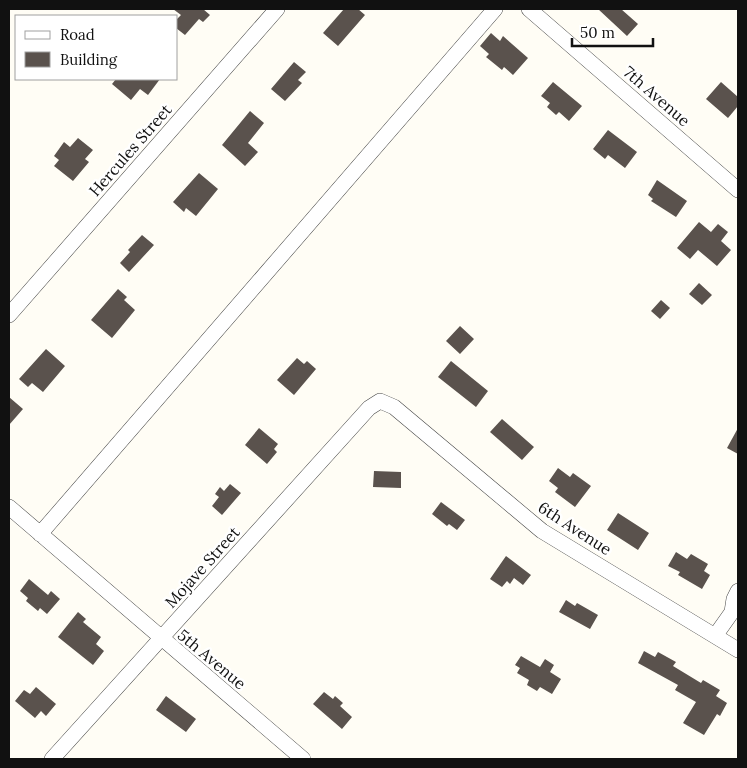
<svg xmlns="http://www.w3.org/2000/svg" width="747" height="768" font-family="Lora,serif">
  <rect width="100%" height="100%" fill="#fffdf5"/>
  <path fill="#5a524d" d="M173,9H203L210,15L203,22L199,19L185,35L176,28V20L181,15Z
    M344,9H358L365,15L338,46L323,33Z
    M598,9H621L638,24L627,36Z
    M491,33L500,41L503,36L528,58L513,75L504,67L502,70L486,57L489,54L480,46Z
    M294,62L306,72L298,80L302,83L285,101L271,89Z
    M116,79H160L148,95L140,89L131,100L112,84Z
    M553,82L582,106L569,121L559,112L556,115L547,107L550,103L541,96Z
    M721,82L738,97V106L728,118L706,99Z
    M250,111L264,123L248,143L258,152L245,166L222,145Z
    M608,130L637,152L625,168L608,155L605,159L593,149Z
    M78,138L93,150L85,159L89,162L73,181L54,166L59,160L54,156L64,142L70,147Z
    M199,173L218,189L196,216L186,208L184,212L173,202Z
    M657,180L687,201L676,217L651,201L653,199L648,195Z
    M699,222L711,232L718,224L728,232L721,241L731,250L717,266L698,250L690,259L677,248Z
    M142,235L154,245L129,272L120,263L130,252L128,250Z
    M699,283L712,295L702,305L689,294Z
    M118,289L127,297L124,300L135,310L112,338L91,320Z
    M661,300L670,308L660,319L651,311Z
    M460,326L474,339L460,354L446,341Z
    M46,349L65,366L43,392L32,383L28,387L19,379Z
    M297,358L304,364L307,361L316,369L294,395L277,380Z
    M451,361L488,391L476,407L438,377Z
    M9,397L23,409L9,425Z
    M502,419L534,447L522,460L490,432Z
    M259,428L278,444L274,449L277,452L267,464L245,445Z
    M738,428V454L727,448Z
    M558,468L570,477L573,473L591,486L575,507L555,492L558,488L549,481Z
    M374,471L401,472V488L373,487Z
    M230,484L241,493L222,515L212,506L219,497L215,494L220,487L224,491Z
    M441,502L465,520L457,530L449,524L447,526L432,514Z
    M618,513L649,533L638,550L607,530Z
    M676,552L687,559L691,554L708,564L704,571L710,575L702,589L678,575L680,572L668,566Z
    M506,556L531,575L523,585L514,578L510,584L507,581L502,587L490,579Z
    M29,579L48,595L51,591L60,599L47,614L40,608L38,611L26,601L28,598L20,591Z
    M566,600L575,606L577,603L598,615L590,629L559,612Z
    M78,612L86,619L83,622L101,637L96,644L104,651L93,665L58,637Z
    M644,651L655,657L658,652L676,662L673,666L701,683L703,680L720,690L716,696L727,703L720,716L717,714L704,735L683,723L696,702L675,690L678,685L638,663Z
    M521,656L540,667L545,659L554,665L550,672L561,679L552,694L540,687L537,691L527,685L529,680L517,673L520,668L515,665Z
    M36,687L56,704L46,716L41,711L35,718L15,701L24,690L30,694Z
    M324,692L333,699L335,696L343,703L340,706L352,717L342,729L313,704Z
    M166,696L196,719L186,732L156,710Z"/>
  <g fill="none" stroke-linecap="round" stroke-linejoin="round">
    <g stroke="#444" stroke-width="16">
      <path id="minor" d="M529,9L738,190
        M9,315L277,9
        M9,507L303,759
        M40,534L495,9
        M715,636L732,612L734,599L738,591
        M52,759L369,408L380,401L394,407L542,531L738,650"/>
    </g>
    <use href="#minor" stroke="#fff" stroke-width="15"/>
  </g>
  <g text-anchor="middle" stroke-width="5" stroke-linejoin="round" paint-order="stroke">
    <g font-size="16" fill="#111" stroke="#fff">
      <text transform="translate(657 96) rotate(41)" y="6">7th Avenue</text>
      <text transform="translate(130 150) rotate(-49)" y="6">Hercules Street</text>
      <text transform="translate(575 528) rotate(33)" y="6">6th Avenue</text>
      <text transform="translate(202 567) rotate(-48)" y="6">Mojave Street</text>
      <text transform="translate(212 659) rotate(40)" y="6">5th Avenue</text>
    </g>
  </g>
  <rect width="747" height="768" fill="none" stroke="#111111" stroke-width="20"/>
  <rect x="15" y="15" width="162" height="65" fill="#ffffff" stroke="#a0a0a0"/>
  <rect x="25" y="31" width="25" height="8" fill="#ffffff" stroke="#a0a0a0"/>
  <text x="60" y="40" font-size="15" fill="#111111">Road</text>
  <rect x="25" y="52" width="25" height="15" fill="#5a524d" stroke="#a0a0a0"/>
  <text x="60" y="65" font-size="15" fill="#111111">Building</text>
  <path d="M572 38v8h81v-8" fill="none" stroke="#111111" stroke-width="2.5"/>
  <text x="580" y="38" font-size="15" fill="#111111" stroke="#ffffff" stroke-width="4" paint-order="stroke">50 m</text>
</svg>
